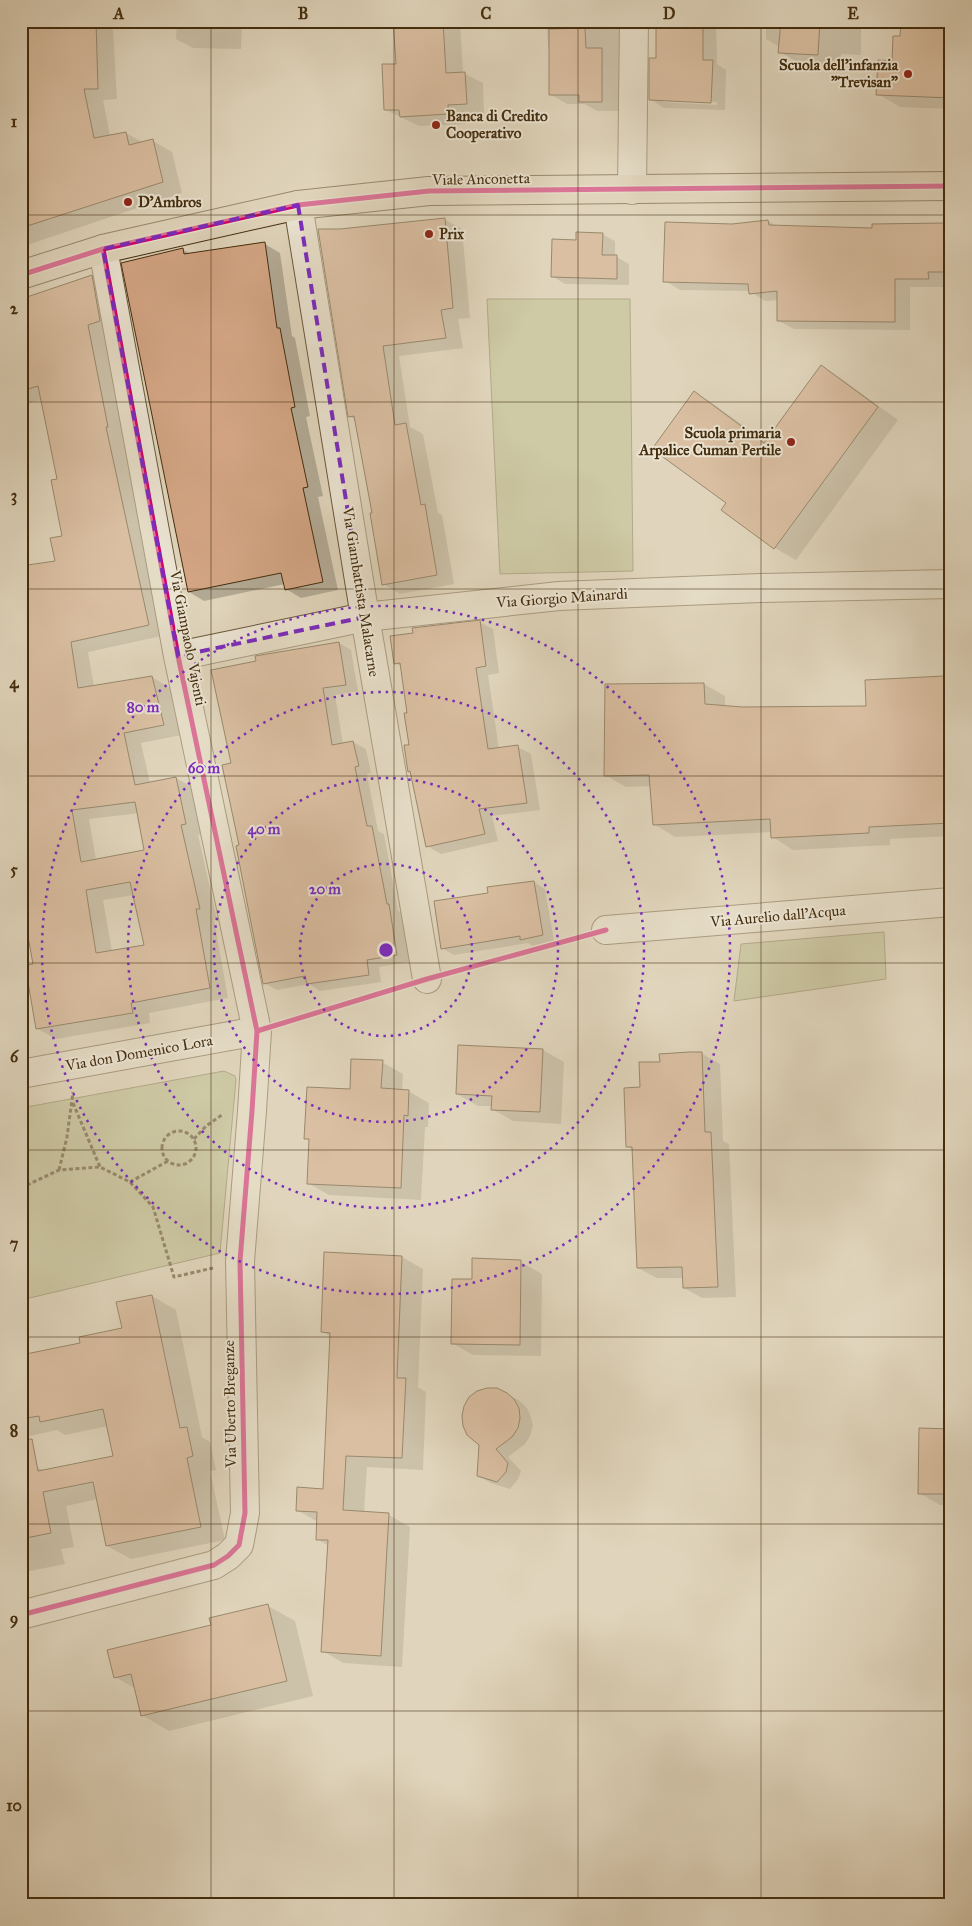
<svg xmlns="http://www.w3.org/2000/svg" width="972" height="1926" font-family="'IM FELL Great Primer',serif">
  <rect width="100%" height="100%" fill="#e0d5bc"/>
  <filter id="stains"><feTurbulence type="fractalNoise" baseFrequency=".004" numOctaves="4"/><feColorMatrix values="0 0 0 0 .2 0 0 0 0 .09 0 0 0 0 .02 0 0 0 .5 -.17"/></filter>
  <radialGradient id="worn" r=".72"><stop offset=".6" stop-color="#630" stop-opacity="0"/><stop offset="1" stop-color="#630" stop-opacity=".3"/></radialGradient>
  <path fill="#b8bc8d" stroke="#7e744e" d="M487,299H630L633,571L500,574Z
    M884,932L886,979L734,1001L741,944Z
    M224,1071L235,1076L236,1080L220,1253L21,1300V1108Z"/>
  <path fill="#0003" fill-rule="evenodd" d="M21,21H99L113,30L117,99L103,100L110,136L126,133L144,143L153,141L172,152L182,193L21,247Z
    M177,21H242L241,49L193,48L176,39Z
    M394,21L460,22L463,73L483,83L484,113L465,115L466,124L419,126L386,110L397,65Z
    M547,21H619V111H597L585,104H567L550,94V50L548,48Z
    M657,21H716L717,64L726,70L725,110L664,108L650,99L657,59ZM663,99L717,102V105L663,102Z
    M766,21H861V55L841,54L840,67L802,65L780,52V47L766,39Z
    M951,21V109L900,107L878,94L893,62L901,37Z
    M444,219L462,229L470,318L458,319L463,348L399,356L410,427L423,434L438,513L442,515L454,584L400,594L383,584L374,514L356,420L349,416L340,230Z
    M768,221L777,226L874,229L943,224L951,228V280H943V287H910V330L794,329L779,321V300L765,301L750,291L680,290L665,281L732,225Z
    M602,234L615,241V256L629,264V285L565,284L552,276Z
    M265,244L280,253L292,336L295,338L310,416L306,417L323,496L318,497L338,590L301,598L286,589L285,584L204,601L189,592L183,250L191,254Z
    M92,277L110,287L125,437H123L166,635L88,652L94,686L152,677L170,688L182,735L141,743L150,783L176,778L194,788L203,834L198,835L217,919H214L228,998L149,1013L150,1023L56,1039L38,1029L56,562L63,537L58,480L42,400L21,405V300ZM139,813L146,851L96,860L89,819ZM134,895L146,946L112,951L103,900Z
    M821,367L842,379L898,420L796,560L775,548L728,503L694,393L715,405L766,442Z
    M479,622L493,629L499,673L488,675L499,749L518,747L531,754L540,810L492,816L498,841L441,854L427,846L411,772L409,771V714L402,667L395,663L414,634Z
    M339,643L351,650L358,691L335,695L343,744L353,742L366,749L371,773L367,774L378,831L384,834L398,911L401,912L409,962L379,967L381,982L320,991L309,984L277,990L264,983L241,846L232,764Z
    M944,677L951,681V836L890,839V845L793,850L773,837L772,832L675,837L654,824L651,786L626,787L605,775L704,684L725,696V707H867Z
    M534,882L545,889L554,941L533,946L528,943L454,955L442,948L489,894Z
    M460,1046L543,1050L564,1062L561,1124L513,1121L492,1109V1106H478L457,1094Z
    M701,1053L720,1064L723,1141L729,1144L736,1297L702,1298L684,1288L683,1278H657L638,1268L633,1150L627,1146L642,1089L661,1063Z
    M382,1062L403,1074L402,1091H408L429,1103L428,1127H425L421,1200L329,1195L308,1183L310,1141L305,1138L351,1090Z
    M950,1181H951V1294L948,1292Z
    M326,1254L402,1257L423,1269L418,1387L426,1392L423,1470L367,1467L364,1513L389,1515L410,1527L402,1667L343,1663L323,1651L329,1546L317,1539L318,1522L297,1510L325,1490L331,1337L322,1331Z
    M521,1262L542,1274L541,1356L473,1355L452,1343L473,1281Z
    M152,1296L176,1310L202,1437L210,1442L216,1470L210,1471L225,1540L131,1559L107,1546L98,1499L66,1506L74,1547L61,1549L65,1564L25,1572L21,1570V1470L37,1467L45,1471L114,1457L108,1426L65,1435L57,1430L21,1438V1357L81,1344L123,1329Z
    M506,1394L520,1401L527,1408L531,1417L533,1426L530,1436L525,1444L508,1457L521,1471L518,1479L510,1489L491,1483L479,1476Z
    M951,1430V1505H940L919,1493Z
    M268,1606L295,1621L313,1696L169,1731L142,1715L136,1689L115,1677L213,1626Z"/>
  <path fill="#d3a584" stroke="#432d0e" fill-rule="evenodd" d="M21,21H96L98,89H84L94,138L126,132L129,145L153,139L163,182L21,228Z
    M393,21H443L446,73L465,72L467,104L448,105V114L400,117L399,110H384L382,64H396Z
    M656,21H703V60H713L711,103L649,100V58H656Z
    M781,21H820L818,55L778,53Z
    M901,21H951V98L876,95L878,60L892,61L893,36H900Z
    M585,28L586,48H602V102H579V95H549V29Z
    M445,218L453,308L441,310L446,338L383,346L395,425L406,423L421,505L425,504L437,575L382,585L370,513H372L354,416L348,417L318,229H340Z
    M768,220L769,225L872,228V224L944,223V272H928L929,279H895V322L777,321V291L749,294L748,284L663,282L665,222L732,224Z
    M576,232L603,233L602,255H617V279L551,277L552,239L576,240Z
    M265,242L277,328H280L295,407L291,408L308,487L303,488L323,582L285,590L281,573L188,592L121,263L183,248L184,254Z
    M92,275L100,321L88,325L108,427H106L149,625L71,642L78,688L152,676L164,725L124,733L135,785L176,777L186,824L181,825L200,909H196L210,988L131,1003L133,1013L36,1029L25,965L33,964L21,898V566L55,561L50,538L62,536L51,480L57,479L38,386L21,391V299ZM135,802L144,850L81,862L72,810ZM130,882L144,945L96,953L86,890Z
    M821,365L878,407L774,549L721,510L726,503L652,449L694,391L764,443Z
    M480,620L486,666L476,668L488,749L518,745L527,803L479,809L485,834L426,847L410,771L408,772L404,745H409L404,713H407L400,663L394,664L390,636L413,633L412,628Z
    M339,642L346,685L323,688L332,745L353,741L359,766L355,767L367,826H372L387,904H389L397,955L367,960L369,975L307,984L305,976L263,984L236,846L239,845L222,765L231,763L211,670L256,661L255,656Z
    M944,676L951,823L869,827V833L771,838L770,819L653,825L649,775L604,776L605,684L704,683L705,704L742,707L866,706L865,680Z
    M534,881L543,935L520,940V936L441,949L434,901L488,893L487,887Z
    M458,1045L543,1049L540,1112L491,1110L492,1096L456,1094Z
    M689,1052H702L705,1132H711L718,1287L683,1288L682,1267L637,1268L632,1147H626L624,1088L640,1087L639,1062H660L659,1054Z
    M351,1059L383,1060L381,1088L409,1090L408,1116L404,1115L401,1188L307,1184L309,1139H304L307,1087L350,1089Z
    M324,1252L402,1256L397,1378H406L402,1458L346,1456L343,1510L389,1513L381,1656L321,1652L328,1540H316L317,1512L296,1511L297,1487L323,1489L330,1333L321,1332Z
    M472,1258L521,1260L520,1345L451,1344L452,1279H472Z
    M152,1295L180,1428L187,1427L193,1456L187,1458L201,1527L106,1546L93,1482L43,1492L51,1533L21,1539V1440L32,1439L38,1471L113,1456L103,1409L40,1422L39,1416L21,1419V1355L80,1343L79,1337L122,1328L116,1302Z
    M487,1388H497L507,1393L514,1399L519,1408L520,1418L518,1428L512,1437L496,1449L508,1463L506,1472L497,1482L477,1476L479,1445L467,1435L463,1426L462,1416L464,1406L469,1397L477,1391Z
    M919,1428L951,1429V1494H918Z
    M268,1604L287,1681L141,1716L131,1674L114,1678L107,1650L211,1625L209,1618Z"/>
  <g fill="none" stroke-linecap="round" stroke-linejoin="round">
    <g stroke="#6a573a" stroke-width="30">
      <path id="minor" d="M632,190L634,21
        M298,205L365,617L427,979
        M178,656L365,617L559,596L760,588L951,584
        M606,930L951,902
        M21,1074L257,1031
        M21,1615L214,1565L228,1556L239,1545L245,1513L240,1261L252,1111L257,1031L178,656L103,249"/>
    </g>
    <g stroke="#432d0e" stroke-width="30">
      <path id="major" d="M21,275L103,249L298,205L429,191L951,186"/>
    </g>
    <path stroke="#432d0e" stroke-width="3" stroke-dasharray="4 2.5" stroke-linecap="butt" d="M73,1103L100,1167
      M162 1148a17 17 0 1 1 34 0a17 17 0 1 1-34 0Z
      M194,1139L206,1126L222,1115
      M59,1170L67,1137L73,1092
      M130,1182L168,1161
      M21,1188L59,1170L100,1167L130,1182L153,1207L174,1277L213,1268"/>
    <use href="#minor" stroke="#ebe4d3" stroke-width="28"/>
    <use href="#major" stroke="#e0d5bc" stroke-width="28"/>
    <g stroke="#ebe4d3" stroke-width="8">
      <path id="cycleway" d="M21,275L103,249L298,205L429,191L951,186
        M257,1031L427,979L606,930
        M21,1615L214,1565L228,1556L239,1545L245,1513L240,1261L252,1111L257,1031L178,656L103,249"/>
    </g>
    <use href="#cycleway" stroke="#d6006c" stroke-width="5"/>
  </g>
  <path d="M0 0H972V1926H0ZM298,205L365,617L178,656L103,249Z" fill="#e0d5bc" fill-opacity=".55" fill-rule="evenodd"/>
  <path fill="none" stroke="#7b2cbf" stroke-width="4" stroke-dasharray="10 6" stroke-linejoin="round" d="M298,205L365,617L178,656L103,249Z"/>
  <path fill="none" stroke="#432d0e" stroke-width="1" stroke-opacity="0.55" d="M211,21V1905M394,21V1905M578,21V1905M761,21V1905M21,215H951M21,402H951M21,589H951M21,776H951M21,963H951M21,1150H951M21,1337H951M21,1524H951M21,1711H951"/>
  <g fill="none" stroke="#7b2cbf" stroke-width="2.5" stroke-dasharray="2.5 5">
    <circle cx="386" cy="950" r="86"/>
    <circle cx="386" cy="950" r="172"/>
    <circle cx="386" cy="950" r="258"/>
    <circle cx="386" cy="950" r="344"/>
  </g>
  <g fill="#8f2418" stroke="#ebe4d3" stroke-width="2">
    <circle cx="908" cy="74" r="5"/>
    <circle cx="436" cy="125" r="5"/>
    <circle cx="128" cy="202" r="5"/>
    <circle cx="429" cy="234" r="5"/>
    <circle cx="791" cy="442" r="5"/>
  </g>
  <g text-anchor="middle" stroke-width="4" stroke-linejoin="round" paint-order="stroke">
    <g font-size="15" font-weight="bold" fill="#432d0e" stroke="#ebe4d3" text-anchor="start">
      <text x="898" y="70" text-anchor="end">Scuola dell'infanzia<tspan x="898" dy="17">"Trevisan"</tspan></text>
      <text x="446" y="121">Banca di Credito<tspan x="446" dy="17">Cooperativo</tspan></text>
      <text x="138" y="207">D'Ambros</text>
      <text x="439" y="239">Prix</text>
      <text x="781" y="438" text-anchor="end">Scuola primaria<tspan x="781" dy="17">Arpalice Cuman Pertile</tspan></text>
    </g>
    <g font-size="15" fill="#432d0e" stroke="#ebe4d3">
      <text transform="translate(481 179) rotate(-1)" y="5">Viale Anconetta</text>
      <text transform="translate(361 592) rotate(81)" y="5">Via Giambattista Malacarne</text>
      <text transform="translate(562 598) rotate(-4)" y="5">Via Giorgio Mainardi</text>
      <text transform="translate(188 638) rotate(79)" y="5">Via Giampaolo Vajenti</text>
      <text transform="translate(778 916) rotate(-5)" y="5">Via Aurelio dall'Acqua</text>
      <text transform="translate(139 1053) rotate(-10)" y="5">Via don Domenico Lora</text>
      <text transform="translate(230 1404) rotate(-91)" y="5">Via Uberto Breganze</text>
    </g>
  </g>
  <circle cx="386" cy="950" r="8" fill="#7b2cbf" stroke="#ebe4d3" stroke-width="2.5"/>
  <g font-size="15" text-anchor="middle" font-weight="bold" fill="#7b2cbf" stroke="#ebe4d3" stroke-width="4" stroke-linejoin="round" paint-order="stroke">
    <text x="143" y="712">80 m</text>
    <text x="204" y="773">60 m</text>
    <text x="264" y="834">40 m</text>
    <text x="325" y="894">20 m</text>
  </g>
  <rect width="972" height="1926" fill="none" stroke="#e0d5bc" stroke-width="55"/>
  <rect x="28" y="28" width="916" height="1870" fill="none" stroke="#432d0e" stroke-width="2"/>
  <g font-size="16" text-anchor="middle" font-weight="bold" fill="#432d0e">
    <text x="119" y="19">A</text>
    <text x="303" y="19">B</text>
    <text x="486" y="19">C</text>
    <text x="669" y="19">D</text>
    <text x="853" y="19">E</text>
    <text x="14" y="127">1</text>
    <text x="14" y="314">2</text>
    <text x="14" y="501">3</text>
    <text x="14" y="688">4</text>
    <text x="14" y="875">5</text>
    <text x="14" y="1062">6</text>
    <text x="14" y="1249">7</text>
    <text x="14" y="1436">8</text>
    <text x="14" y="1624">9</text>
    <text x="14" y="1811">10</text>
  </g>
  <rect width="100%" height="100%" filter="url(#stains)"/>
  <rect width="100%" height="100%" fill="url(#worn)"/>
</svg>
